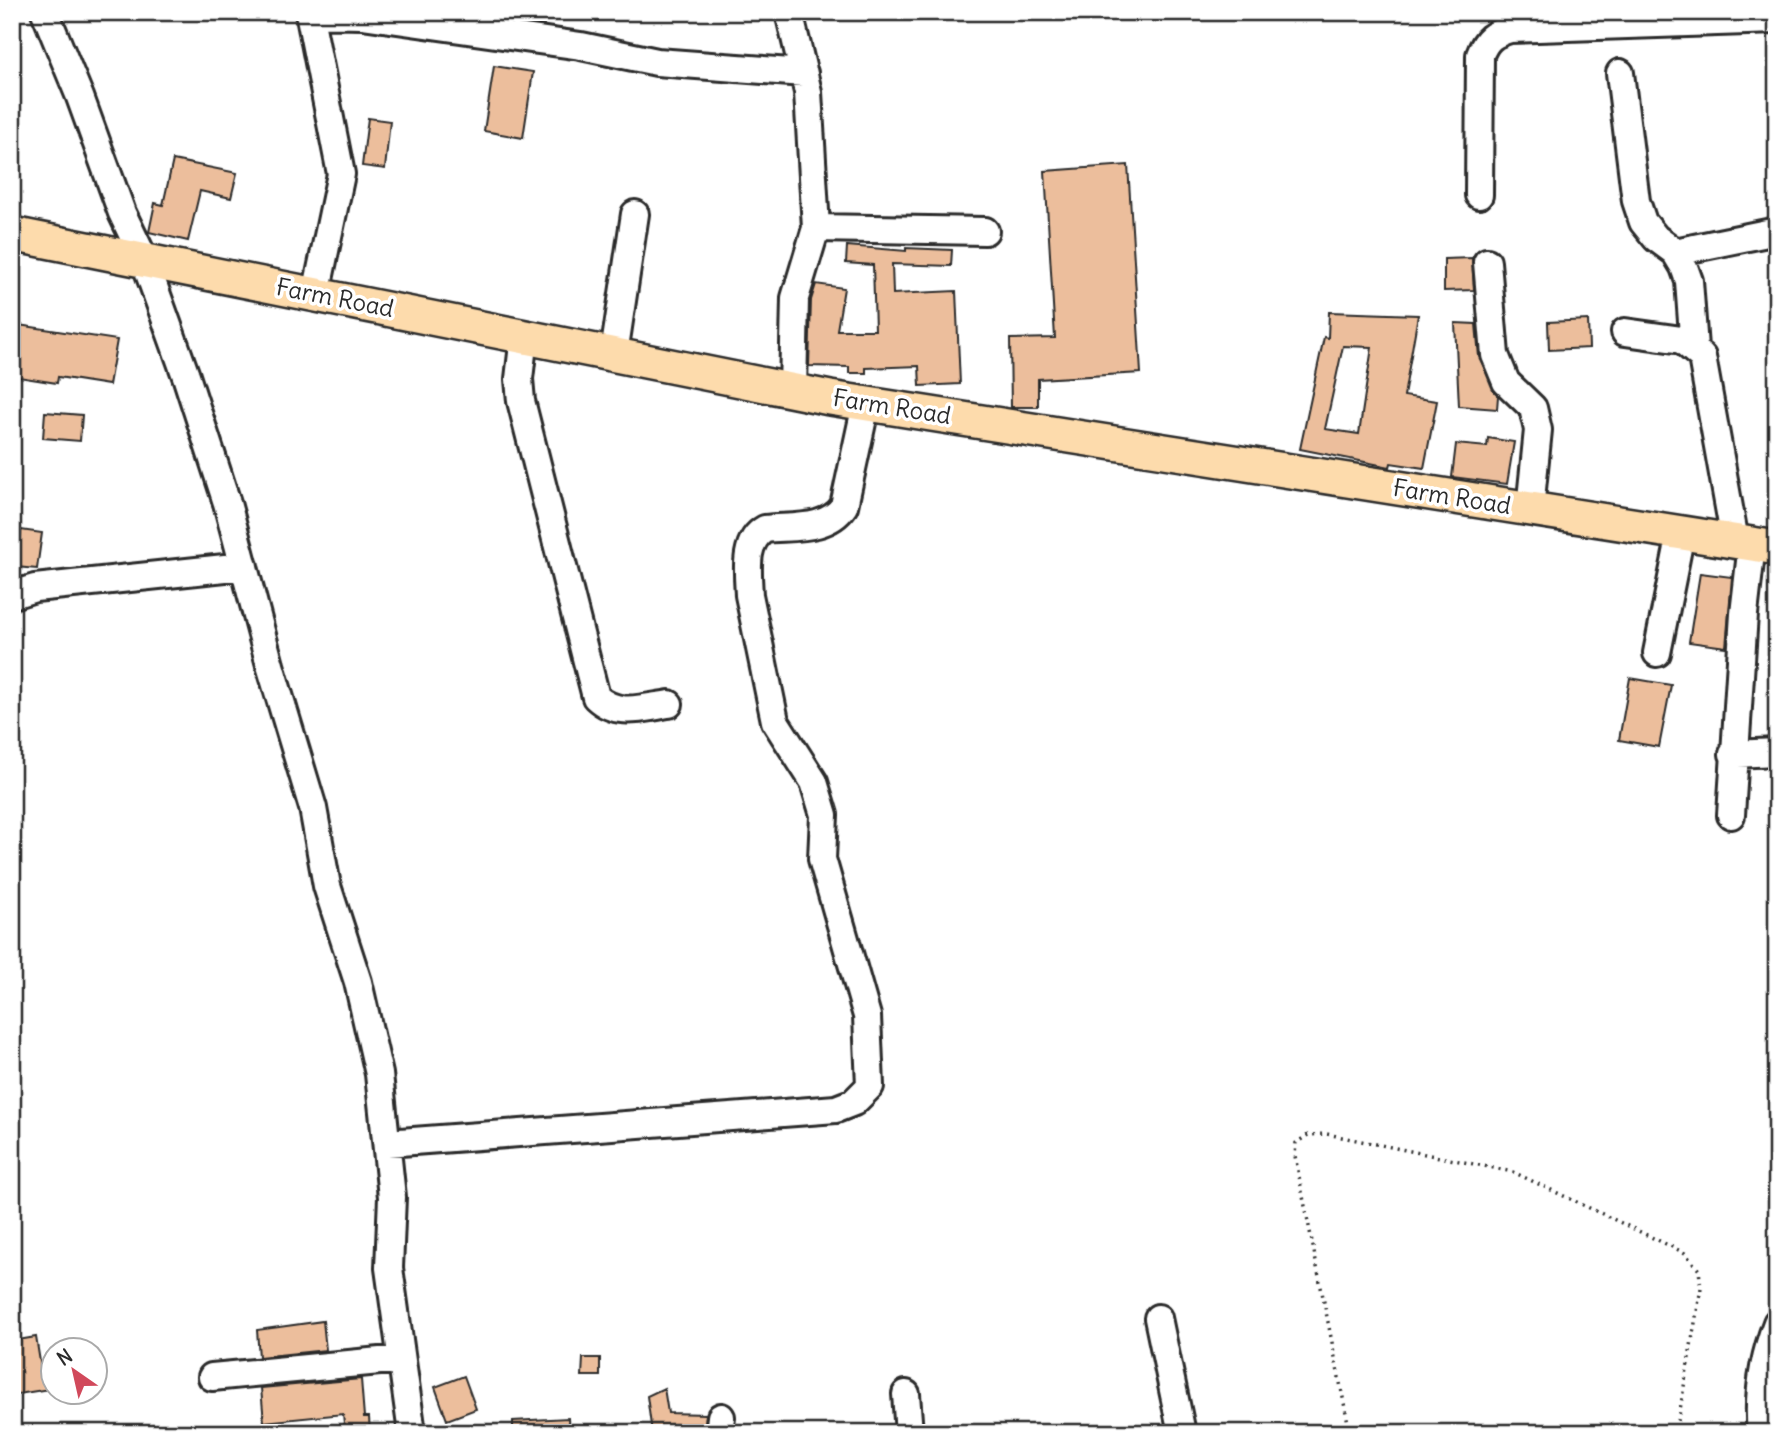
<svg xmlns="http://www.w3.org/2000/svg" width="1789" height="1445" font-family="Delius,sans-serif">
  <rect width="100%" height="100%" fill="#fff"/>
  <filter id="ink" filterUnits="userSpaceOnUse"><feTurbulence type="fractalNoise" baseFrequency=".0143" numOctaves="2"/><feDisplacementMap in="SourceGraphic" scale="14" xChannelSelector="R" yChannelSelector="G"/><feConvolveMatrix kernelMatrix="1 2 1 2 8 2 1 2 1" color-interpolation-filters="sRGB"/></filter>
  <g filter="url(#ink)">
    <path fill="#ecbe9c" stroke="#2b2b2b" stroke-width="2" fill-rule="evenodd" d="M494,66L533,72L523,138L484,131Z
      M368,118L390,121L385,169L362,166Z
      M173,160L237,173L231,198L200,191L188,241L149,232L155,203L163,205Z
      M1128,165L1141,373L1038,379V407H1011L1010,339L1055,338L1045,171Z
      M847,246L906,251V248L952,250L951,266L892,264L893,294L956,291L960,384L920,386L919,366L866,368V373H849V367L809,366L811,300L816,284L844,288L837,330H875L873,265L846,263Z
      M1472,258L1474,290L1444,291V259Z
      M1329,312L1418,315L1404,396L1437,401L1424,468L1391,463L1390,467L1300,449L1324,337L1328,338ZM1343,346L1372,347L1359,434L1325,429Z
      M1588,320L1589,348L1549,350L1548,322Z
      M1455,323L1476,324L1479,357L1498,396L1497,409L1459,406Z
      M12,324L117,340L109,385L58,377L57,383L12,376Z
      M45,412L82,415L80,441L43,438Z
      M1488,438L1514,442L1507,484L1452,477L1456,444L1487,447Z
      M21,530L42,533L37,569L16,567Z
      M1700,573L1732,577L1726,647L1689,642Z
      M1630,678L1671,685L1659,747L1619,740Z
      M323,1321L326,1350L259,1357L257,1330Z
      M36,1337L41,1368L46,1367L49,1389L12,1395V1341Z
      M583,1358H600V1376H582Z
      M464,1376L476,1409L447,1420L435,1387Z
      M361,1379L364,1417H369L370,1433H345L343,1414L264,1422L261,1388Z
      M664,1388L668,1413L706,1414L704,1433H652L647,1396Z
      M568,1418L569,1433H513V1421Z"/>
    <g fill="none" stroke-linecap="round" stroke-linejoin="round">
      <g stroke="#2b2b2b" stroke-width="32">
        <path id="minor" d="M45,12L80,97L122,213L144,259L186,376L227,503L270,665L313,808L327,886L358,982L379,1074L392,1197L389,1268L412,1433
          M309,12L341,174L316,294
          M789,12L808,92L816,228L795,298L793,391
          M309,14L362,15L581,46L657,62L804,73
          M1620,73L1636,201L1643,222L1656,238L1675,252L1684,267L1689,281L1694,348
          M1479,195L1480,55C1486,39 1493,34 1510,29L1777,20
          M816,228L985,231
          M1675,252L1777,231
          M1487,262L1495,355L1506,382L1533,408L1538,430L1530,509
          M1625,332L1682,340L1702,357L1735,541
          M524,336L519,379L521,401L596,697C617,717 642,708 669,704
          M614,354L635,214
          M12,595L35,588L244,566
          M1657,653L1681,533
          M1733,754L1777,752
          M1731,815L1744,614L1752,544
          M387,1143L836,1109L854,1102L870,1086L867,1016L822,859L824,815L814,782L775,721L749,595C748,573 743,541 765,529C792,526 827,531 844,506L866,404
          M1158,1318L1182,1433
          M212,1377L401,1359
          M906,1394L909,1433
          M719,1433L721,1417
          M1761,1433C1757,1394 1763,1359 1777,1323"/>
      </g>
      <g stroke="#2b2b2b" stroke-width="38">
        <path id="major" d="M12,234L830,398L1777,548"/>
      </g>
      <path stroke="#2b2b2b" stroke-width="3.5" stroke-dasharray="2 5" stroke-linecap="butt" d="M1350,1433L1295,1156L1296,1143L1308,1135L1327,1134L1513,1172L1685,1253L1699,1270L1701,1288L1676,1433"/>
      <use href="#minor" stroke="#fff" stroke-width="26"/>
      <use href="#major" stroke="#fddbac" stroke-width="33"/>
    </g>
  </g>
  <g text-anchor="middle" stroke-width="7" stroke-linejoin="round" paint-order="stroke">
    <g font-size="24" fill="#2b2b2b" stroke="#fff">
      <text transform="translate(335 298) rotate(11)" y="8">Farm Road</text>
      <text transform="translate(892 407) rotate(9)" y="8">Farm Road</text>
      <text transform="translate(1452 497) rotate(9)" y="8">Farm Road</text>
    </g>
  </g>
  <rect width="1789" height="1445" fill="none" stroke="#fff" stroke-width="42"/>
  <rect x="21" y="21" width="1747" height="1403" fill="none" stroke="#2b2b2b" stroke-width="2.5" filter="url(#ink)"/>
  <g transform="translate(74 1371) rotate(326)"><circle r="33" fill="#ffffff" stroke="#aaaaaa" stroke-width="2"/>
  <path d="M0-5L12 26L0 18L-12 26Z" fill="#d1495b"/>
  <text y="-10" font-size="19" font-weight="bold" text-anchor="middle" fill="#2b2b2b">N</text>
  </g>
</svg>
